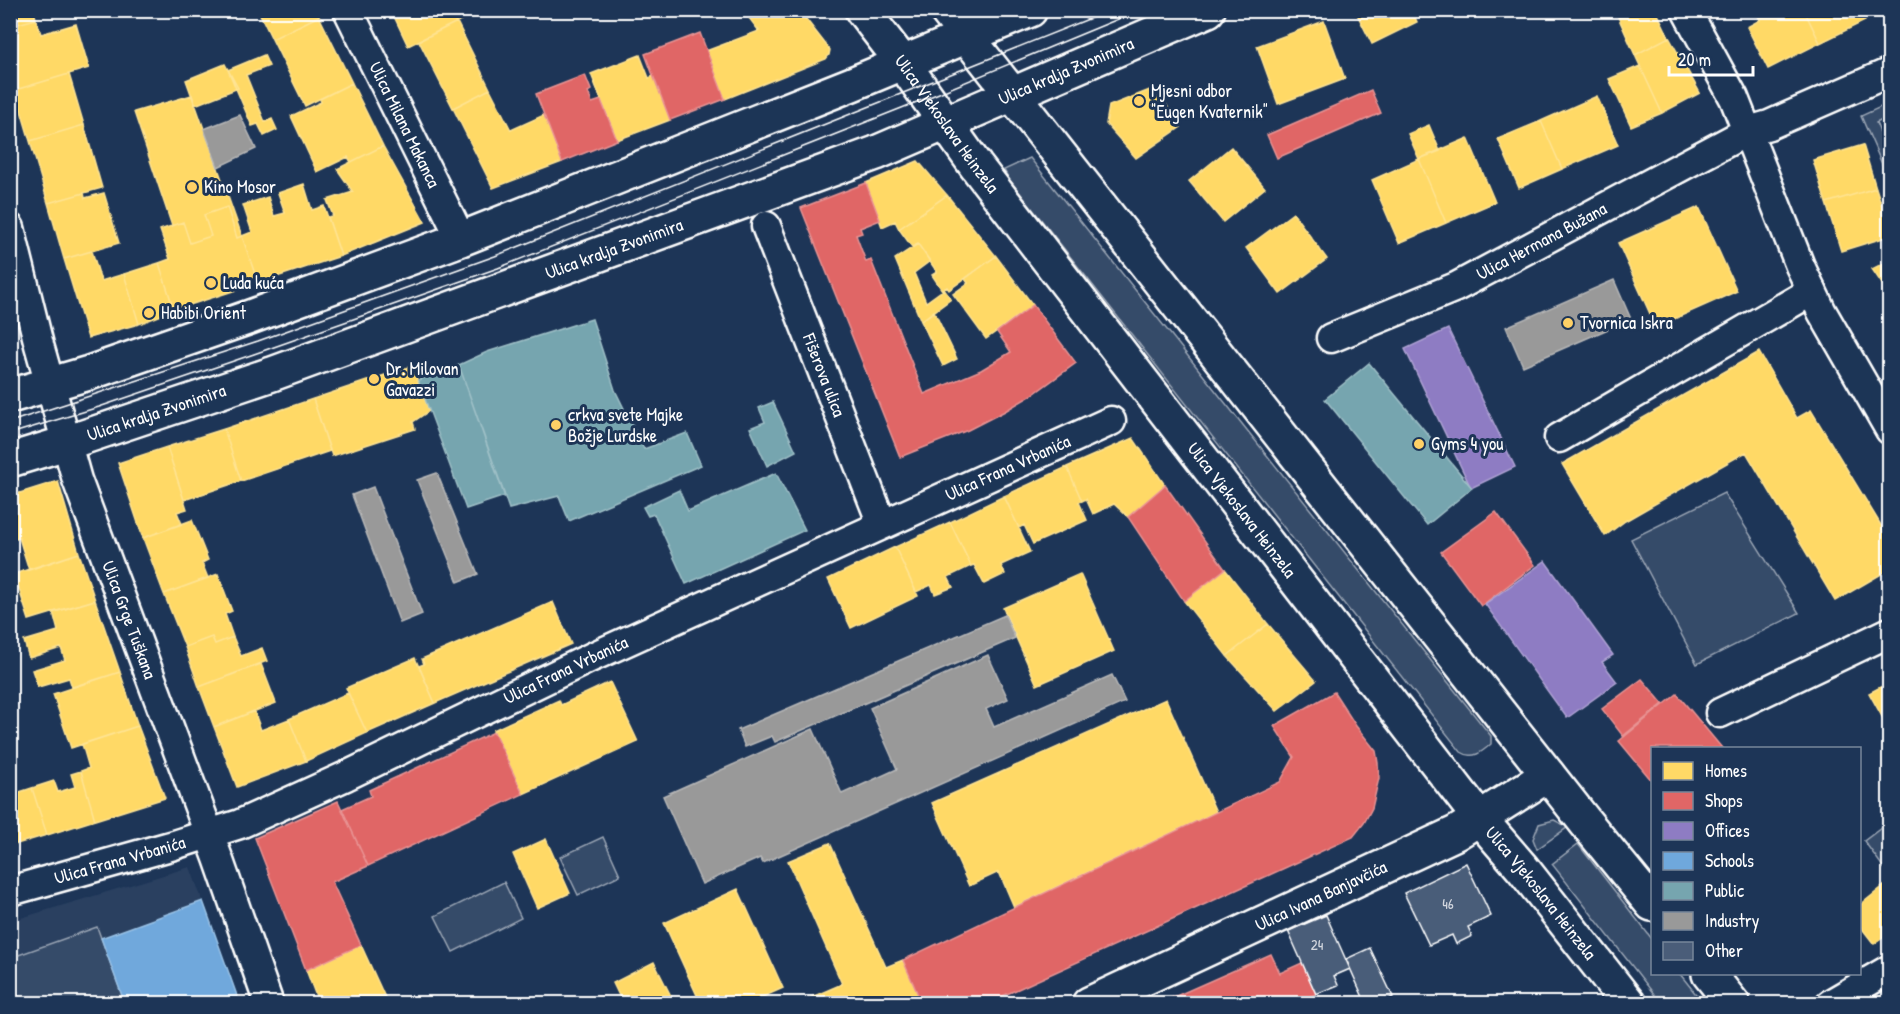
<svg xmlns="http://www.w3.org/2000/svg" width="1900" height="1014" font-family="'Patrick Hand',sans-serif">
  <rect width="100%" height="100%" fill="#1d3557"/>
  <filter id="ink" filterUnits="userSpaceOnUse"><feTurbulence type="fractalNoise" baseFrequency=".0167" numOctaves="2"/><feDisplacementMap in="SourceGraphic" scale="12" xChannelSelector="R" yChannelSelector="G"/><feConvolveMatrix kernelMatrix="1 2 1 2 8 2 1 2 1" color-interpolation-filters="sRGB"/></filter>
  <g filter="url(#ink)">
    <path fill="#2a4161" d="M190,867L240,1003L11,1004V921Z"/>
    <path fill="#364b69" stroke="#9aa5b4" stroke-width="1.5" d="M1887,104L1889,117L1876,123L1885,144L1889,143V180L1861,116Z
      M1030,158L1491,736V744C1482,752 1473,760 1461,752L1009,179L1004,170Z
      M1724,493L1799,613L1697,664L1631,539Z
      M1554,820L1568,827L1537,849L1533,839L1539,824Z
      M1889,822V875L1864,841Z
      M603,837L620,875L578,895L560,857Z
      M1578,844L1652,939V974H1680L1703,1003H1661L1552,864Z
      M504,882L521,918L453,952L435,916Z
      M97,927L125,1003H11L10,958Z"/>
    <path fill="#ffd966" stroke="#ffe494" stroke-width="1.5" d="M10,10H37L34,11L36,19L10,26Z
      M258,10H316L319,16L272,39Z
      M391,10H456L461,20L408,46Z
      M743,10H799L830,50L829,55L826,59L725,99L706,51L759,31Z
      M1355,10H1412L1417,22L1372,44Z
      M1615,10H1656L1669,37L1635,55Z
      M1755,10H1804L1820,43L1768,69L1747,27L1760,20Z
      M1804,10H1860L1865,21L1820,43Z
      M319,16L352,83L305,106L272,39Z
      M36,19L41,34L76,24L89,68L15,90L10,75V26Z
      M1324,21L1345,79L1278,104L1257,46Z
      M457,22L490,89L453,108L419,41Z
      M1669,37L1700,93L1662,113L1635,55Z
      M264,55L269,66L246,75L265,122L272,119L277,130L264,136L258,124L252,126L228,70Z
      M640,55L649,78L654,76L670,120L617,140L591,74Z
      M225,64L238,88L195,105L186,80Z
      M1640,66L1662,113L1631,126L1609,79Z
      M69,74L84,125L30,141L15,90Z
      M352,83L383,146L351,162L348,157L317,172L291,116L321,102L320,99Z
      M1155,88L1181,127L1136,158L1106,124L1109,106Z
      M490,89L511,130L544,115L562,162L493,188L453,108Z
      M192,95L242,236L237,238L227,207L204,215L211,236L190,243L183,222L172,226L134,112Z
      M1597,96L1618,145L1562,169L1541,121Z
      M1541,121L1562,169L1519,188L1498,139Z
      M84,125L102,188L48,203L30,141Z
      M1429,125L1440,151L1419,159L1408,134Z
      M1468,138L1495,202L1446,223L1419,159Z
      M1863,145L1876,188L1826,203L1813,160Z
      M383,146L425,222L341,256L328,217L333,216L327,200L353,192L337,169Z
      M1231,147L1265,188L1223,222L1189,181Z
      M1419,159L1446,223L1399,243L1372,180Z
      M918,161L947,195L899,229L895,221L882,227L866,183Z
      M304,184L312,210L324,206L341,256L258,283L242,236L252,232L243,205L268,197L274,216L285,213L278,193Z
      M1876,188L1890,230V236L1841,251L1826,203Z
      M84,193L85,198L104,193L119,243L64,259L48,203Z
      M947,195L996,256L949,290L947,287L942,290L932,275L937,272L918,244L912,247L899,229Z
      M227,207L237,238L242,236L258,283L174,310L159,263L170,259L160,230L183,222L190,243L211,236L204,215Z
      M1699,207L1737,291L1656,327L1618,243Z
      M1293,213L1327,259L1280,294L1246,248Z
      M918,244L930,261L914,273L926,302L944,289L951,299L921,321L895,259Z
      M92,251L101,281L124,274L139,324L88,338L64,259Z
      M996,256L1033,305L986,339L953,294L968,283L965,279Z
      M1890,260V290L1887,291L1872,269Z
      M159,263L174,310L139,324L124,274Z
      M934,311L957,359L943,366L921,321Z
      M1759,352L1797,418L1811,410L1890,540V569L1835,601L1746,452L1625,521L1605,536L1562,464Z
      M412,366L429,411L413,422L415,429L332,456L313,399Z
      M313,399L330,451L241,481L224,429Z
      M224,429L241,481L184,500L167,447Z
      M1133,438L1165,485L1128,517L1114,504L1093,514L1086,499L1082,501L1067,467Z
      M167,447L187,509L177,512L182,524L143,538L118,463Z
      M1067,467L1082,501L1079,502L1087,520L1033,544L1024,525L1019,528L1004,496Z
      M58,481L79,553L29,570L19,538L10,541V496Z
      M1004,496L1030,552L1001,565L1005,574L984,584L974,565L971,566L950,522Z
      M192,520L208,560L202,563L208,578L164,594L143,538Z
      M950,522L971,566L948,577L953,587L935,594L931,585L916,592L895,547Z
      M895,547L918,596L851,628L828,579Z
      M79,553L95,600L29,620L14,574Z
      M1225,569L1268,624L1227,656L1184,601Z
      M218,574L232,611L225,614L233,637L215,644L212,637L185,647L164,594Z
      M1080,574L1114,651L1037,685L1003,608Z
      M95,600L120,672L72,687L69,678L38,687L32,670L65,660L61,648L29,658L24,641L58,631L53,612Z
      M553,602L571,644L435,703L419,666L424,664L422,659Z
      M1268,624L1316,681L1277,711L1227,656Z
      M212,637L215,644L233,637L241,656L262,648L267,661L199,687L185,647Z
      M415,658L435,703L367,733L346,688Z
      M261,664L276,703L214,727L199,687Z
      M120,672L138,726L71,748L53,694Z
      M610,682L638,742L523,794L493,730L559,700L561,705Z
      M1890,682V731L1869,693Z
      M348,693L367,733L306,761L289,719Z
      M1166,699L1216,812L1014,907L999,872L969,886L932,803Z
      M254,711L261,730L289,719L306,761L237,787L214,727Z
      M138,726L165,798L95,820L81,771L89,768L82,744Z
      M81,771L95,820L47,835L32,788L54,781L58,792L75,787L71,774Z
      M32,788L47,835L10,846V795Z
      M546,839L570,893L537,908L513,854Z
      M830,843L886,967L903,960L922,1004H823L819,994L842,984L788,861Z
      M1885,885L1890,891V933L1874,944L1860,926V905Z
      M738,889L783,988L754,1001L755,1004H701L664,923Z
      M361,945L388,1004H319L306,970Z
      M654,962L675,1004H623L613,983Z
      M819,994L823,1004H797L807,999Z"/>
    <path fill="#e06666" stroke="#e99494" stroke-width="1.5" d="M700,33L725,99L670,120L645,54Z
      M585,75L591,90L588,92L592,103L601,100L617,140L562,162L536,94Z
      M1371,90L1381,113L1277,158L1267,135Z
      M866,183L880,220L860,228L862,233L856,235L866,262L871,260L924,394L981,370L1011,352L997,332L1033,305L1076,363L1032,395L1005,411L968,430L900,457L801,208Z
      M1165,485L1225,569L1184,601L1128,517Z
      M1496,512L1535,565L1481,606L1441,552Z
      M1642,679L1663,704L1623,736L1602,709Z
      M1334,692L1356,726L1376,751L1378,763L1379,778L1372,808L1364,823L1353,837L985,1004H922L903,960L1280,782L1294,757L1274,726Z
      M1677,694L1722,748H1652V781L1619,741Z
      M494,732L523,794L368,866L342,809L371,796L369,790Z
      M338,801L368,866L332,882L361,945L306,970L255,838Z
      M1271,954L1280,973L1302,963L1316,994L1295,1004H1158Z"/>
    <path fill="#8e7cc3" stroke="#b0a3d5" stroke-width="1.5" d="M1448,329L1515,467L1471,488L1405,349Z
      M1545,561L1613,655L1602,662L1617,682L1567,718L1485,604Z"/>
    <path fill="#6fa8dc" stroke="#9ac2e6" stroke-width="1.5" d="M203,901L240,1004H231L229,999L215,1004H125L101,938Z"/>
    <path fill="#76a5af" stroke="#9fc0c7" stroke-width="1.5" d="M592,319L615,390L644,449L687,433L701,465L569,521L559,496L509,509L459,365L487,352Z
      M1369,363L1472,488L1427,525L1325,399Z
      M459,365L505,496L466,509L418,380Z
      M773,402L796,451L767,466L750,428L765,422L759,408Z
      M776,473L805,530L686,584L654,514L648,516L643,507L679,490L688,511Z"/>
    <path fill="#999" stroke="#b8b8b8" stroke-width="1.5" d="M240,115L256,149L218,167L204,129Z
      M1614,280L1631,319L1523,366L1506,327Z
      M437,473L478,574L458,582L417,480Z
      M373,487L422,614L400,623L352,495Z
      M1005,615L1015,638L775,742L772,736L745,747L738,730Z
      M988,655L1008,699L986,709L994,727L1112,675L1125,702L763,863L760,858L702,884L663,796L813,729L842,794L897,769L870,708Z"/>
    <path fill="#4a5d79" stroke="#fff" stroke-width="1.5" d="M1466,863L1491,916L1468,927L1472,936L1456,944L1452,935L1429,945L1404,893Z
      M1326,915L1350,969L1334,976L1338,985L1316,994L1288,931Z
      M1370,948L1393,997L1379,1004H1366L1346,959Z"/>
    <g fill="none" stroke-linecap="round" stroke-linejoin="round">
      <g stroke="#fff" stroke-width="33">
        <g id="street">
          <path id="s1" d="M348,10L461,239"/>
          <path d="M1686,10L1734,98L1800,266L1822,312L1890,430"/>
          <path id="s2" d="M766,226L882,524"/>
          <path id="s3" d="M10,228L39,345L77,480L218,858L269,1004"/>
          <path id="s4" d="M1331,338L1456,287L1748,131L1769,125L1890,72"/>
          <path d="M1559,438L1812,291"/>
          <path d="M1720,713L1890,632"/>
          <path id="s5" d="M10,891L174,845L240,824L346,776L592,657L1111,421"/>
          <path d="M1830,1004L1890,969"/>
        </g>
      </g>
      <g stroke="#fff" stroke-width="38">
        <g id="secondary">
          <path id="s6" d="M862,10L903,63L976,166L1480,819L1523,869L1629,1004"/>
          <path d="M946,10L1586,823L1652,904"/>
          <path d="M10,396L89,373L250,317L461,239L852,84L1030,10"/>
          <path id="s7" d="M10,460L66,443L272,374L876,153L1208,10"/>
          <path d="M1709,974L1733,1004"/>
          <path id="s8" d="M1089,1004L1456,833L1548,775"/>
        </g>
      </g>
      <use href="#street" stroke="#1d3557" stroke-width="28"/>
      <use href="#secondary" stroke="#1d3557" stroke-width="33"/>
      <path stroke="#fff" stroke-width="1.5" d="M10,422L258,341L495,256L1111,10
        M10,434L99,407L254,354L498,268L927,98L1140,10"/>
    </g>
  </g>
  <g fill="#ffd166" stroke="#1d3557" stroke-width="2">
    <circle cx="1139" cy="101" r="6"/>
    <circle cx="192" cy="187" r="6"/>
    <circle cx="211" cy="283" r="6"/>
    <circle cx="149" cy="313" r="6"/>
    <circle cx="1568" cy="323" r="6"/>
    <circle cx="374" cy="379" r="6"/>
    <circle cx="556" cy="425" r="6"/>
    <circle cx="1419" cy="444" r="6"/>
  </g>
  <g text-anchor="middle" stroke-width="6" stroke-linejoin="round" paint-order="stroke">
    <g font-size="15" fill="#d2d6de">
      <text x="1448" y="909">46</text>
      <text x="1317" y="950">24</text>
    </g>
    <g font-size="18" fill="#fff" stroke="#1d3557">
      <text dy="6" stroke="none"><textPath href="#s7" startOffset="1126">Ulica kralja Zvonimira</textPath></text>
      <text dy="6" stroke="none"><textPath href="#s6" startOffset="142">Ulica Vjekoslava Heinzela</textPath></text>
      <text dy="6" stroke="none"><textPath href="#s1" startOffset="128">Ulica Milana Makanca</textPath></text>
      <text dy="6" stroke="none"><textPath href="#s4" startOffset="232">Ulica Hermana Bužana</textPath></text>
      <text dy="6" stroke="none"><textPath href="#s7" startOffset="640">Ulica kralja Zvonimira</textPath></text>
      <text dy="6" stroke="none"><textPath href="#s2" startOffset="160">Fišerova ulica</textPath></text>
      <text dy="6" stroke="none"><textPath href="#s7" startOffset="154">Ulica kralja Zvonimira</textPath></text>
      <text dy="6" stroke="none"><textPath href="#s5" startOffset="1086">Ulica Frana Vrbanića</textPath></text>
      <text dy="6" stroke="none"><textPath href="#s6" startOffset="628">Ulica Vjekoslava Heinzela</textPath></text>
      <text dy="6" stroke="none"><textPath href="#s3" startOffset="410">Ulica Grge Tuškana</textPath></text>
      <text dy="6" stroke="none"><textPath href="#s5" startOffset="600">Ulica Frana Vrbanića</textPath></text>
      <text dy="6" stroke="none"><textPath href="#s5" startOffset="114">Ulica Frana Vrbanića</textPath></text>
      <text dy="6" stroke="none"><textPath href="#s6" startOffset="1114">Ulica Vjekoslava Heinzela</textPath></text>
      <text dy="6" stroke="none"><textPath href="#s8" startOffset="256">Ulica Ivana Banjavčića</textPath></text>
    </g>
    <g font-size="18" fill="#fff" stroke="#1d3557" text-anchor="start">
      <text x="1151" y="97">Mjesni odbor<tspan x="1151" dy="21">"Eugen Kvaternik"</tspan></text>
      <text x="204" y="193">Kino Mosor</text>
      <text x="223" y="289">Luda kuća</text>
      <text x="161" y="319">Habibi Orient</text>
      <text x="1580" y="329">Tvornica Iskra</text>
      <text x="386" y="375">Dr. Milovan<tspan x="386" dy="21">Gavazzi</tspan></text>
      <text x="568" y="421">crkva svete Majke<tspan x="568" dy="21">Božje Lurdske</tspan></text>
      <text x="1431" y="450">Gyms 4 you</text>
    </g>
  </g>
  <rect width="1900" height="1014" fill="none" stroke="#1d3557" stroke-width="36"/>
  <rect x="18" y="18" width="1864" height="978" fill="none" stroke="#fff" stroke-width="2" filter="url(#ink)"/>
  <rect x="1651" y="747" width="210" height="228" fill="#1d3557" stroke="#77869a" stroke-width="1.5"/>
  <rect x="1663" y="762" width="30" height="18" fill="#ffd966" stroke="#77869a" stroke-width="1.5"/>
  <text x="1705" y="777" font-size="18" fill="#ffffff">Homes</text>
  <rect x="1663" y="792" width="30" height="18" fill="#e06666" stroke="#77869a" stroke-width="1.5"/>
  <text x="1705" y="807" font-size="18" fill="#ffffff">Shops</text>
  <rect x="1663" y="822" width="30" height="18" fill="#8e7cc3" stroke="#77869a" stroke-width="1.5"/>
  <text x="1705" y="837" font-size="18" fill="#ffffff">Offices</text>
  <rect x="1663" y="852" width="30" height="18" fill="#6fa8dc" stroke="#77869a" stroke-width="1.5"/>
  <text x="1705" y="867" font-size="18" fill="#ffffff">Schools</text>
  <rect x="1663" y="882" width="30" height="18" fill="#76a5af" stroke="#77869a" stroke-width="1.5"/>
  <text x="1705" y="897" font-size="18" fill="#ffffff">Public</text>
  <rect x="1663" y="912" width="30" height="18" fill="#999999" stroke="#77869a" stroke-width="1.5"/>
  <text x="1705" y="927" font-size="18" fill="#ffffff">Industry</text>
  <rect x="1663" y="942" width="30" height="18" fill="#4a5d79" stroke="#77869a" stroke-width="1.5"/>
  <text x="1705" y="957" font-size="18" fill="#ffffff">Other</text>
  <path d="M1669 66v9h84v-9" fill="none" stroke="#ffffff" stroke-width="3"/>
  <text x="1678" y="66" font-size="18" fill="#ffffff" stroke="#1d3557" stroke-width="4.5" paint-order="stroke">20 m</text>
</svg>
